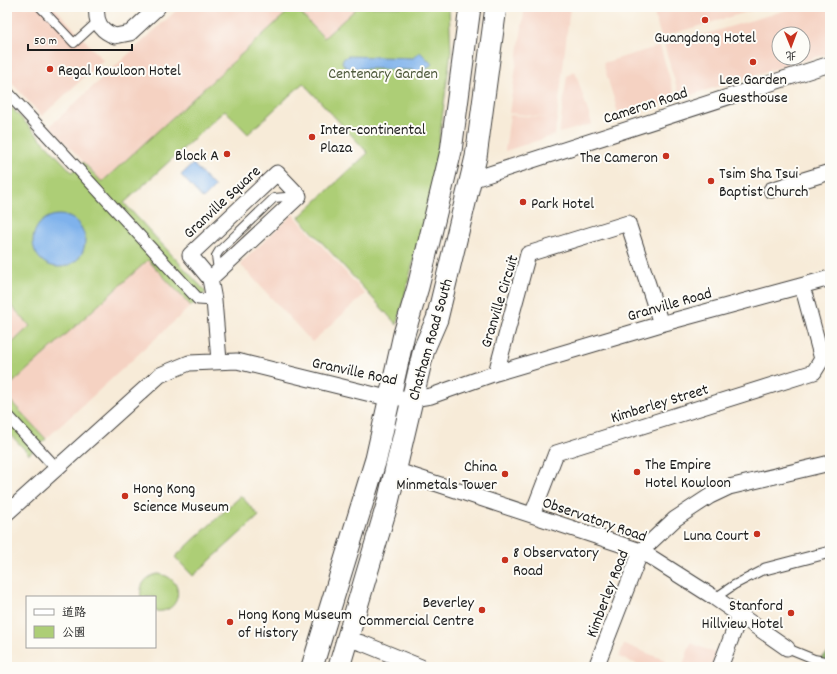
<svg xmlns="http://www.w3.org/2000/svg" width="837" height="674" font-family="Dekko,'LXGW WenKai TC',sans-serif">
  <rect width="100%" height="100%" fill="#fdfcf7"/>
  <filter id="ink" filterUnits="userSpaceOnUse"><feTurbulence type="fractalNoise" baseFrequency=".025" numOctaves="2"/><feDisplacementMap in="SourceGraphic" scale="8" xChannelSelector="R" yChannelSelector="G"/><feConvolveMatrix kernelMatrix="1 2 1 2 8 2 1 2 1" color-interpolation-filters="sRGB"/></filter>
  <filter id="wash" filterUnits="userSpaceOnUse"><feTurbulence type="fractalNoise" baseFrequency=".012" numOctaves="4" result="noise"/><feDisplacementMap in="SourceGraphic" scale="16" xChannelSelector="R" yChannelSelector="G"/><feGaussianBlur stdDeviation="0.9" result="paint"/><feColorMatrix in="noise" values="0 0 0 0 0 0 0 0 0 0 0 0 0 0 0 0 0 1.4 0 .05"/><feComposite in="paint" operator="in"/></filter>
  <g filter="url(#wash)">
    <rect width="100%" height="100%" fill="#f7ebd8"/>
    <path fill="#f5d2c2" d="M7,7H54L103,60L42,116L7,78Z
      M180,7H276L284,15L102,182L50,126Z
      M295,7H358L324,38Z
      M525,7H570L555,135L505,151L510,115L552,118L509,113Z
      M652,7H764L661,37Z
      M796,7H830V53L802,61L803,34H779V58H800L801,61L771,70L769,67L770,71L680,98L664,45L695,36L700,49L696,37Z
      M660,46L676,99L619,116L603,63Z
      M575,71L592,124L559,133L567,76Z
      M293,214L365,294L312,342L240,264Z
      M148,259L191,306L46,439L7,397V388Z
      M7,301L31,326L7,348Z
      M691,643L717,654L711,667H682Z
      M624,644L665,660L663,667H644L619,657Z"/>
    <path fill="#adce76" stroke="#647549" d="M293,7H295L324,38L358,7H449L451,51L433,186L397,325L299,217L368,153L303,83L248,134L225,110L124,203L206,292L191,306L148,260L7,388V348L30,326L7,301V103L72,172L83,162L102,182Z
      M7,397L46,439L29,454L7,431Z
      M241,496L259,516L193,576L175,557Z
      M158,574C187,577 182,615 155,611V597H141C139,585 146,576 158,574Z"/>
    <path fill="#8ab167" stroke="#536642" d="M830,651V667H810Z"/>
    <path fill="#7fb2ec" stroke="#4e6784" d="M420,52L432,64L419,76L413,70L348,68L345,67L342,62L343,59L348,56L413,58Z
      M193,164L215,187L203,199L181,175Z
      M33 241a26 26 0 1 1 52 0a26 26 0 1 1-52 0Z"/>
  </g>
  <g filter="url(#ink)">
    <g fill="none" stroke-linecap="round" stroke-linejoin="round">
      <g stroke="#3d3b38" stroke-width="10">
        <path id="service" d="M40,7L74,43L97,22
          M218,270L216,256L219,251L274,198L298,196
          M715,598L734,585L765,569
          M787,648L814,659L830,662"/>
      </g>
      <g stroke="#3d3b38" stroke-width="13">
        <path id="pedestrian" d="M7,92L198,299L214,300
          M7,415L56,468
          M765,569L830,552"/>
      </g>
      <g stroke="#3d3b38" stroke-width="17">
        <path id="minor" d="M97,7C95,22 101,31 115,36L130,33L158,7
          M471,180L830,64
          M771,190L830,172
          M210,279L299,196L277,173L190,255L210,279L214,300L219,361
          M800,286L805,296L822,359
          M496,373L528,254L628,223L661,324
          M395,470L641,551L715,598L787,648
          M7,513L160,375L189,363L237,361L379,396L412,399L431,396L496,373L661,324L830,278
          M532,515L556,453L814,372L822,359L830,356
          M347,639L362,643L421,667
          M596,667L641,551L675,519L710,496L729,487L830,463
          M720,667L740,615"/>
      </g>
      <g stroke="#3d3b38" stroke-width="23">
        <path id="secondary" d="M312,667L376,459L404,334L418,287L451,151L470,7
          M339,667L388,502L424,349L437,319L476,157L496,7"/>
      </g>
      <use href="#service" stroke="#fff" stroke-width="8"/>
      <use href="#pedestrian" stroke="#fff" stroke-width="11"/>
      <use href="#minor" stroke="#fff" stroke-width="15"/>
      <use href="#secondary" stroke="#fff" stroke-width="21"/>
    </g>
  </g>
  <g fill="#c8321e" stroke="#fdfcf7" stroke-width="1.5">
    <circle cx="705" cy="20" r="4"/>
    <circle cx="753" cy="62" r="4"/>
    <circle cx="50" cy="69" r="4"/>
    <circle cx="312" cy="137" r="4"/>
    <circle cx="227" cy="154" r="4"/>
    <circle cx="666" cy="156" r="4"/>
    <circle cx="711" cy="181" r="4"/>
    <circle cx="523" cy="202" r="4"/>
    <circle cx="637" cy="472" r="4"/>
    <circle cx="505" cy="474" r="4"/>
    <circle cx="125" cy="496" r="4"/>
    <circle cx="757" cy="534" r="4"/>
    <circle cx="505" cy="560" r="4"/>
    <circle cx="482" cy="610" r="4"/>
    <circle cx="791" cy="613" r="4"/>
    <circle cx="230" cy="622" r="4"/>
  </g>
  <g text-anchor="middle" stroke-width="4" stroke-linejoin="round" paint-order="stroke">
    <g font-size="16" fill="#1c1c1c" stroke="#fdfcf7" text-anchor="start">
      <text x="705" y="42" text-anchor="middle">Guangdong Hotel</text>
      <text x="58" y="75">Regal Kowloon Hotel</text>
      <text x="753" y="84" text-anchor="middle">Lee Garden<tspan x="753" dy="18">Guesthouse</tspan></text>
      <text x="320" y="134">Inter-continental<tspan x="320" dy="18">Plaza</tspan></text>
      <text x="219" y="160" text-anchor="end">Block A</text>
      <text x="658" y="162" text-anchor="end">The Cameron</text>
      <text x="719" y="178">Tsim Sha Tsui<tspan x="719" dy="18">Baptist Church</tspan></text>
      <text x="531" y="208">Park Hotel</text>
      <text x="645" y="469">The Empire<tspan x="645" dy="18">Hotel Kowloon</tspan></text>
      <text x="497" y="471" text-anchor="end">China<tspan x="497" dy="18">Minmetals Tower</tspan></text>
      <text x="133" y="493">Hong Kong<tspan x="133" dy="18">Science Museum</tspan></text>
      <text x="749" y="540" text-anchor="end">Luna Court</text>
      <text x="513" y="557">8 Observatory<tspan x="513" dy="18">Road</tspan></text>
      <text x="474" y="607" text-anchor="end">Beverley<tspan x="474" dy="18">Commercial Centre</tspan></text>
      <text x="783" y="610" text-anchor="end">Stanford<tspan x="783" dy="18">Hillview Hotel</tspan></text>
      <text x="238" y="619">Hong Kong Museum<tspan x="238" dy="18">of History</tspan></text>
    </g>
    <g font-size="16" fill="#4f5a3c" stroke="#fdfcf7">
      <text x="383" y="78">Centenary Garden</text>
    </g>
    <g font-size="16" fill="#1c1c1c" stroke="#fdfcf7">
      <text transform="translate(645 104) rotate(-18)" y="6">Cameron Road</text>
      <text transform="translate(221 201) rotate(-43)" y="6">Granville Square</text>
      <text transform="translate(498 301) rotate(-73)" y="6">Granville Circuit</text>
      <text transform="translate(669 303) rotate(-16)" y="6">Granville Road</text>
      <text transform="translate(429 339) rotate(-74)" y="6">Chatham Road South</text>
      <text transform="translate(355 370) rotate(12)" y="6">Granville Road</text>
      <text transform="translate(659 402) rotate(-17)" y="6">Kimberley Street</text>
      <text transform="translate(595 518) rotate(19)" y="6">Observatory Road</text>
      <text transform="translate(606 593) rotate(-69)" y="6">Kimberley Road</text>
    </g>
  </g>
  <rect width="837" height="674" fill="none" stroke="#fdfcf7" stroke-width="24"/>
  <rect x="26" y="596" width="130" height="52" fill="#fdfcf7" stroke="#a3a29f"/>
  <rect x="34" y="609" width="20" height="6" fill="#ffffff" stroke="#a3a29f"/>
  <text x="62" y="616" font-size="12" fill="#1c1c1c">道路</text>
  <rect x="34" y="626" width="20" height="12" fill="#adce76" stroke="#a3a29f"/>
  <text x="62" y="636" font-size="12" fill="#1c1c1c">公園</text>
  <g transform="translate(791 46) rotate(179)"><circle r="19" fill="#fdfcf7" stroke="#a3a29f"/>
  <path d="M0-3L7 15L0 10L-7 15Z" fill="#c8321e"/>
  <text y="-6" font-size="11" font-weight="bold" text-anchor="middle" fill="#1c1c1c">北</text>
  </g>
  <path d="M28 44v6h104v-6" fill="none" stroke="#1c1c1c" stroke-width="2"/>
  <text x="34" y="44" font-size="12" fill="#1c1c1c" stroke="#fdfcf7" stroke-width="3" paint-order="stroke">50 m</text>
</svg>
